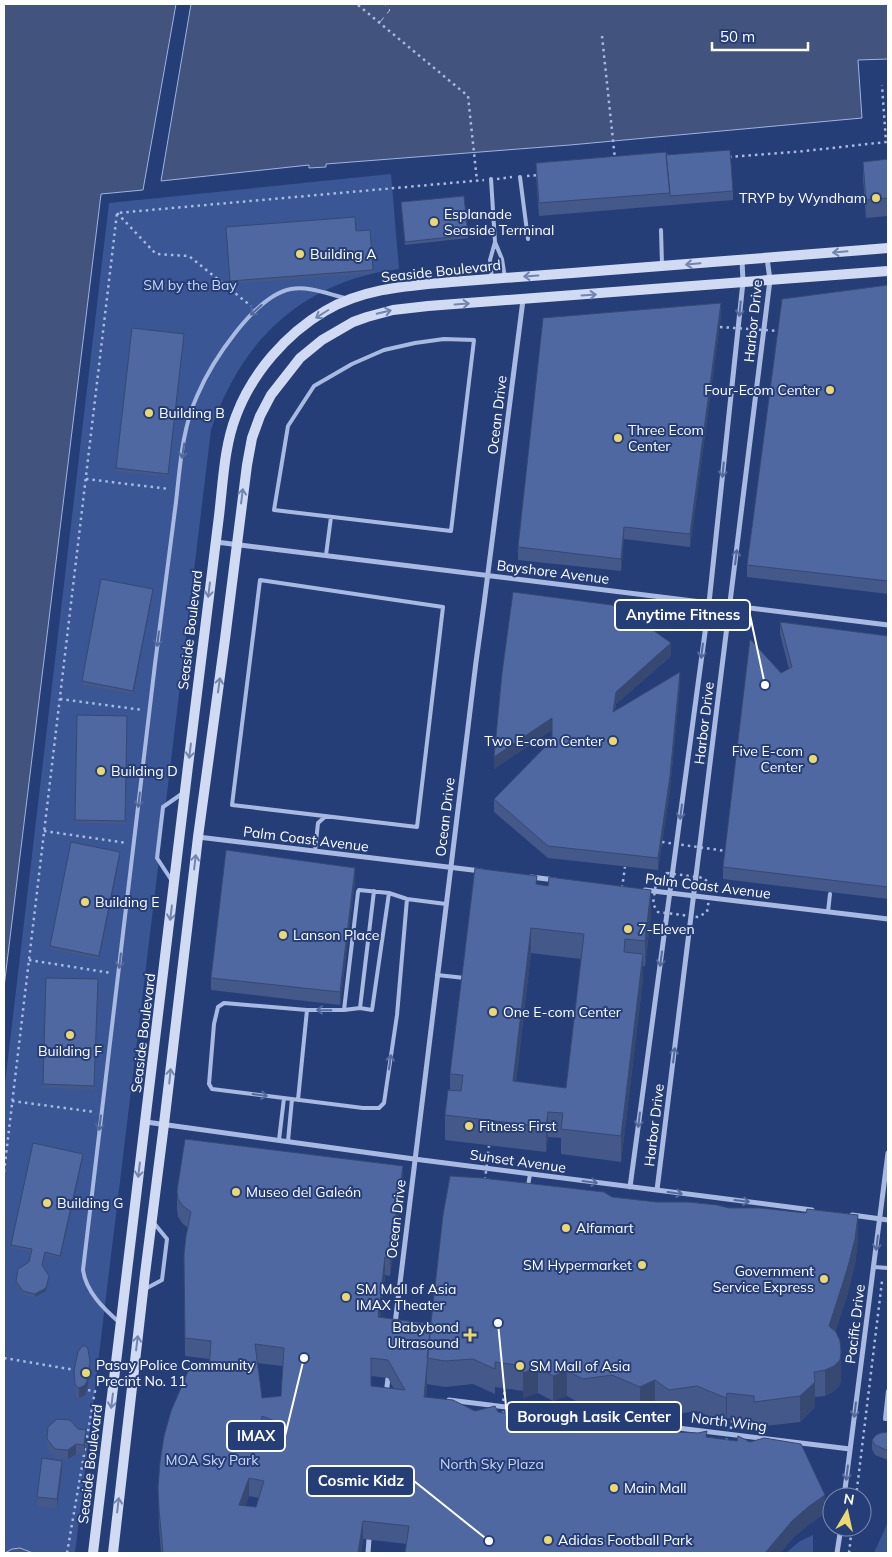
<svg xmlns="http://www.w3.org/2000/svg" width="892" height="1557" font-family="Mulish,sans-serif">
  <rect width="100%" height="100%" fill="#263e77"/>
  <path fill="#3a5694" d="M391,174L399,269C303,281 241,340 211,430L75,1553H4V1092L109,203Z
    M888,1522V1553H874Z
    M813,1535V1553H786L800,1541Z"/>
  <path fill="#42547e" stroke="#9db3e3" d="M4,4H176L143,190L101,194L4,987Z
    M191,4H888V59L858,60L862,118L570,145L326,164V167L309,168V165L161,181Z
    M20,1548L33,1553H5L12,1549Z"/>
  <g fill="none" stroke-linecap="round" stroke-linejoin="round">
    <path stroke="#b3c5ea" stroke-width="1" stroke-dasharray="6 5" stroke-linecap="butt" d="M380,22L390,10L384,4"/>
    <path stroke="#a8bae2" stroke-width="2.5" stroke-dasharray="2.5 4" stroke-linecap="butt" d="M358,5L468,96L477,181
      M602,36L615,159
      M729,157L805,151L886,142L882,85
      M527,176L539,175
      M497,179L512,177
      M117,213L156,254L189,256L251,306
      M86,479L169,489
      M60,699L143,710
      M44,831L127,843
      M667,873L704,878L711,886L707,912L698,917L658,912L653,904L656,883Z
      M29,960L111,973
      M12,1101L95,1112
      M4,1172L117,213L484,180
      M4,1358L75,1370
      M856,1497L882,1281L881,1279
      M67,1553L95,1391L87,1390
      M849,1553L852,1527"/>
    <path stroke="#a8bae2" stroke-width="4" d="M520,177L528,239
      M491,179L495,242L502,259L505,278
      M661,230L662,264
      M492,279L490,260L495,242
      M444,339L474,340L451,531L274,510L288,426L314,386L352,364L384,350L415,343Z
      M326,555L331,517
      M260,580L443,607L417,827L232,805Z
      M315,851L318,823L326,816
      M172,881L157,858L163,807L183,793
      M389,893L372,1010L360,1008L344,1010H307L224,1003L218,1007L214,1024L209,1084L212,1089L363,1108H379L384,1103L397,1015L407,899
      M828,912L830,894
      M437,975L465,978
      M360,1008L374,891
      M344,1010L358,892L359,890L389,893L407,899L446,904
      M298,1100L307,1010
      M279,1140L284,1098
      M288,1141L292,1099
      M528,1186L530,1174
      M874,1267L888,1268
      M145,1289L162,1280L167,1239L153,1222
      M120,1323C104,1309 86,1292 83,1270C107,1068 131,866 155,664C162,610 169,556 176,502C180,467 182,429 197,396C211,363 254,296 291,289C309,286 328,294 345,298
      M888,1391L885,1419H888"/>
    <path stroke="#a8bae2" stroke-width="5" d="M216,542L888,625
      M198,837L481,871
      M531,877L555,880
      M645,890L888,919
      M146,1122L414,1159L812,1210
      M630,1187L709,603L743,282L742,260
      M657,1190L770,280L767,258
      M852,1215L888,1220
      M395,1324L476,662L484,604L523,300
      M386,1395L388,1378
      M449,1400L850,1449
      M844,1497L888,1153
      M368,1553L369,1539
      M837,1553L841,1527"/>
    <path stroke="#d0dbf3" stroke-width="10" d="M93,1553C125,1291 158,1029 188,766C198,683 208,600 219,516C223,483 224,447 236,416C252,373 286,334 325,311C364,288 408,286 451,282C492,279 532,276 572,273C678,265 783,257 888,248
      M113,1553L145,1274L164,1124L198,837L225,639L247,465L252,438L260,416L271,395L300,358L322,340L353,322L367,317L393,310L428,306L888,271"/>
    <path stroke="#a8bae2" stroke-width="2.5" stroke-dasharray="2.5 4" stroke-linecap="butt" d="M720,327L779,331
      M662,842L726,851
      M622,888L625,867
      M485,1180L489,1146
      M503,1414V1403L505,1388
      M726,1441L732,1425V1418"/>
  </g>
  <path fill="#44598a" fill-rule="evenodd" d="M666,155L733,191V200L539,216L536,175V163Z
    M888,159V216L866,218L863,179V162Z
    M401,205L468,235V238L405,245Z
    M226,227L356,231L370,230L373,273L230,284Z
    M888,285V594L747,577V565Z
    M721,316L690,547L624,539L621,571L518,560V547Z
    M184,337L168,477L116,471V468Z
    M153,592L133,694L82,685V681Z
    M780,622L888,636V899L723,879V867L781,673L789,669L780,634Z
    M671,656L616,704L615,710L680,684L670,789L658,870L548,858L494,812V799L552,740V730L494,769V757Z
    M127,716L125,824L75,823V820Z
    M120,855L99,959L50,949V946Z
    M355,880L340,1005L211,990V978Z
    M537,884L651,915L645,966H643V979L621,1162L561,1154V1138L548,1137L546,1152L445,1140V1115L450,1090V1074ZM531,953L581,959L566,1088L516,1082Z
    M46,978L98,979L94,1089L43,1088Z
    M83,1157L60,1259L45,1255L43,1266L49,1279L46,1291L35,1297L23,1295L16,1284V1281L29,1262L32,1252L11,1248V1245Z
    M403,1184L390,1276L385,1275L380,1318L431,1324L612,1197L858,1240L855,1264L847,1296L835,1332L841,1377L840,1385L834,1391L825,1396L815,1397V1407L800,1422L754,1427V1421L727,1418L726,1423L697,1411L669,1415L655,1406L640,1412L612,1401L583,1405L567,1396L553,1401L538,1393L523,1398V1391L495,1387V1394L473,1384L445,1387L427,1384V1383L426,1397L475,1411L498,1412L535,1418V1411L562,1421L674,1432L707,1437L825,1513L808,1525L792,1539L780,1553H405L407,1544L363,1539L361,1553H161L159,1527L158,1487L209,1370V1359L185,1356L184,1255L188,1228L183,1224L178,1217L177,1209V1191ZM257,1363L283,1366L281,1396L262,1398ZM371,1376L388,1378L394,1389L371,1386ZM262,1434L275,1438L273,1451L260,1449ZM249,1496L259,1498L256,1507L245,1506Z
    M74,1370L90,1371L87,1390L85,1395L79,1398L77,1397L75,1393Z
    M888,1432V1460L875,1455L872,1449V1440Z
    M47,1439H86L84,1455L76,1454L68,1459L55,1458L47,1449Z
    M62,1470L57,1508L37,1506V1497Z"/>
  <path fill="#374971" d="M721,303V316L690,547V534Z
    M624,527V539L621,571V559Z
    M153,589V592L133,694V691Z
    M671,643V656L616,704L613,724V712L616,692Z
    M680,672V684L670,789L658,870V858Z
    M552,718V730L494,769V757Z
    M120,852V855L99,959V956Z
    M355,868V880L340,1005V992Z
    M651,890V915L645,966V941Z
    M531,928V953L513,1106V1081Z
    M643,954V979L621,1162V1136Z
    M548,1112V1137L546,1152V1127Z
    M83,1154V1157L60,1259V1256Z
    M403,1166V1184L390,1276V1258Z
    M858,1215V1240L855,1264L847,1296L829,1351V1326Z
    M385,1257V1275L378,1335V1317Z
    M49,1276L46,1291L35,1297V1294Z
    M841,1352V1377L840,1385L834,1391L825,1396V1370Z
    M90,1362V1371L87,1390L85,1395L79,1398V1388Z
    M427,1365V1383L424,1415V1397Z
    M538,1367V1393L523,1398V1373Z
    M567,1371V1396L553,1401V1376Z
    M655,1380V1406L640,1412V1387Z
    M815,1382V1407L800,1422V1396Z
    M727,1393V1418L726,1423V1398Z
    M262,1416V1434L258,1466V1448Z
    M86,1430V1439L84,1455V1445Z
    M76,1444V1454L68,1459V1450Z
    M62,1461V1470L57,1508V1499Z
    M249,1478V1496L239,1523V1505Z
    M825,1495V1513L808,1525L792,1539L780,1553H765L792,1521L808,1507Z
    M363,1521V1539L361,1553H358Z"/>
  <path fill="#4f68a1" stroke="#374971" fill-rule="evenodd" d="M730,150L733,191L670,196L666,155Z
    M666,152L670,193L539,203L536,163Z
    M888,159V198L866,200L863,162Z
    M464,196L468,235L405,242L401,202Z
    M355,217L356,231L370,230L373,270L230,281L226,227Z
    M888,285V581L747,565L782,299Z
    M721,303L690,534L624,527L621,559L518,547L543,318Z
    M132,328L184,334L168,474L116,468Z
    M101,579L153,589L133,691L82,681Z
    M513,592L619,606L671,643L616,692L613,712L680,672L670,776L658,858L548,846L494,799L552,740V718L494,757L502,673Z
    M780,622L888,636V887L723,867L750,639L781,673L792,667Z
    M77,715L127,716L125,821L75,820Z
    M71,842L120,852L99,956L50,946Z
    M226,850L355,868L340,992L211,978Z
    M475,868L537,876L536,884L548,886L549,877L651,890L645,941L625,939L624,952L643,954L621,1136L561,1129L563,1113L548,1112L546,1127L445,1115L448,1090L461,1091L463,1075L450,1074ZM531,928L584,934L566,1088L513,1081Z
    M46,978L98,979L94,1086L43,1084Z
    M185,1139L403,1166L390,1258L385,1257L378,1317L431,1324L424,1397L453,1400L475,1411L495,1406L498,1412L537,1418L535,1411L562,1421L578,1417L590,1424L605,1419L636,1428L650,1424L674,1432L698,1433L707,1431L706,1437L737,1441L738,1436L750,1442L764,1438L801,1444L825,1495L808,1507L792,1521L765,1553H405L409,1526L363,1521L358,1553H163L159,1509L158,1487L160,1462L164,1436L171,1411L190,1367L209,1370L211,1341L185,1338L184,1255L186,1236L191,1212L183,1206L178,1199L177,1191ZM255,1344L284,1348L281,1396L262,1398ZM371,1358L388,1360L405,1390L371,1386ZM262,1416L278,1422L273,1451L258,1448ZM249,1478L264,1481L256,1507L239,1505Z
    M33,1143L83,1154L60,1256L45,1252L42,1265L49,1276L46,1288L35,1294L23,1291L16,1281L18,1269L29,1262L32,1249L11,1245Z
    M450,1176L482,1178L604,1192L612,1197L657,1202H688L717,1205L729,1208H760L806,1213L807,1209L858,1215L855,1239L847,1270L829,1326L836,1332L840,1341L841,1352L840,1360L834,1366L825,1370L814,1372L815,1382L800,1396L754,1402V1396L727,1393L726,1398L697,1386L669,1390L655,1380L640,1387L612,1375L583,1379L567,1371L553,1376L538,1367L523,1373L524,1366L495,1362V1369L473,1359L445,1361L427,1358L443,1215Z
    M82,1346H86L88,1349L90,1362L87,1381L85,1385L79,1388L77,1387L75,1384L74,1370L78,1352Z
    M57,1419L70,1420L78,1429L86,1430L84,1445L76,1444L68,1450L55,1449L47,1439L48,1427Z
    M888,1432V1451L875,1445L872,1440L876,1435L881,1433Z
    M42,1458L62,1461L57,1499L37,1497Z"/>
  <defs><path id="oneway-shaft" d="M-6 0H5M1.5-3L5.5 0L1.5 3" fill="none" stroke-width="1.6" stroke-linecap="round" stroke-linejoin="round" transform="scale(1.25)"/></defs>
  <g stroke="#7285af">
    <use href="#oneway-shaft" transform="translate(840 252) rotate(175)"/>
    <use href="#oneway-shaft" transform="translate(693 264) rotate(175)"/>
    <use href="#oneway-shaft" transform="translate(531 276) rotate(176)"/>
    <use href="#oneway-shaft" transform="translate(589 295) rotate(-4)"/>
    <use href="#oneway-shaft" transform="translate(462 304) rotate(-4)"/>
    <use href="#oneway-shaft" transform="translate(384 312) rotate(-13)"/>
    <use href="#oneway-shaft" transform="translate(322 314) rotate(148)"/>
    <use href="#oneway-shaft" transform="translate(242 496) rotate(-83)"/>
    <use href="#oneway-shaft" transform="translate(209 590) rotate(97)"/>
    <use href="#oneway-shaft" transform="translate(219 685) rotate(-82)"/>
    <use href="#oneway-shaft" transform="translate(190 751) rotate(97)"/>
    <use href="#oneway-shaft" transform="translate(195 862) rotate(-83)"/>
    <use href="#oneway-shaft" transform="translate(171 913) rotate(97)"/>
    <use href="#oneway-shaft" transform="translate(170 1076) rotate(-84)"/>
    <use href="#oneway-shaft" transform="translate(139 1170) rotate(97)"/>
    <use href="#oneway-shaft" transform="translate(137 1343) rotate(-83)"/>
    <use href="#oneway-shaft" transform="translate(112 1401) rotate(97)"/>
    <use href="#oneway-shaft" transform="translate(118 1505) rotate(-83)"/>
  </g>
  <g stroke="#54699c">
    <use href="#oneway-shaft" transform="translate(740 309) rotate(96)"/>
    <use href="#oneway-shaft" transform="translate(256 310) rotate(138)"/>
    <use href="#oneway-shaft" transform="translate(183 451) rotate(99)"/>
    <use href="#oneway-shaft" transform="translate(723 470) rotate(96)"/>
    <use href="#oneway-shaft" transform="translate(736 557) rotate(-83)"/>
    <use href="#oneway-shaft" transform="translate(158 639) rotate(97)"/>
    <use href="#oneway-shaft" transform="translate(702 651) rotate(97)"/>
    <use href="#oneway-shaft" transform="translate(139 800) rotate(97)"/>
    <use href="#oneway-shaft" transform="translate(681 812) rotate(97)"/>
    <use href="#oneway-shaft" transform="translate(661 959) rotate(98)"/>
    <use href="#oneway-shaft" transform="translate(120 961) rotate(97)"/>
    <use href="#oneway-shaft" transform="translate(324 1010) rotate(-179)"/>
    <use href="#oneway-shaft" transform="translate(674 1055) rotate(-83)"/>
    <use href="#oneway-shaft" transform="translate(390 1062) rotate(-82)"/>
    <use href="#oneway-shaft" transform="translate(260 1095) rotate(8)"/>
    <use href="#oneway-shaft" transform="translate(639 1120) rotate(97)"/>
    <use href="#oneway-shaft" transform="translate(100 1123) rotate(97)"/>
    <use href="#oneway-shaft" transform="translate(590 1182) rotate(8)"/>
    <use href="#oneway-shaft" transform="translate(675 1193) rotate(8)"/>
    <use href="#oneway-shaft" transform="translate(742 1201) rotate(7)"/>
    <use href="#oneway-shaft" transform="translate(877 1243) rotate(97)"/>
    <use href="#oneway-shaft" transform="translate(855 1410) rotate(97)"/>
    <use href="#oneway-shaft" transform="translate(847 1473) rotate(97)"/>
  </g>
  <g fill="#ebd86e" stroke="#263e77" stroke-width="2">
    <circle cx="876" cy="198" r="5"/>
    <circle cx="434" cy="222" r="5"/>
    <circle cx="300" cy="254" r="5"/>
    <circle cx="830" cy="390" r="5"/>
    <circle cx="149" cy="413" r="5"/>
    <circle cx="618" cy="438" r="5"/>
    <circle cx="613" cy="741" r="5"/>
    <circle cx="813" cy="759" r="5"/>
    <circle cx="101" cy="771" r="5"/>
    <circle cx="85" cy="902" r="5"/>
    <circle cx="628" cy="929" r="5"/>
    <circle cx="283" cy="935" r="5"/>
    <circle cx="493" cy="1012" r="5"/>
    <circle cx="70" cy="1035" r="5"/>
    <circle cx="469" cy="1126" r="5"/>
    <circle cx="236" cy="1192" r="5"/>
    <circle cx="47" cy="1203" r="5"/>
    <circle cx="566" cy="1228" r="5"/>
    <circle cx="642" cy="1265" r="5"/>
    <circle cx="824" cy="1279" r="5"/>
    <circle cx="346" cy="1297" r="5"/>
    <path d="M467.5 1327.5h5v5h5v5h-5v5h-5v-5h-5v-5h5z"/>
    <circle cx="520" cy="1366" r="5"/>
    <circle cx="86" cy="1373" r="5"/>
    <circle cx="614" cy="1488" r="5"/>
    <circle cx="548" cy="1540" r="5"/>
  </g>
  <g text-anchor="middle" stroke-width="4" stroke-linejoin="round" paint-order="stroke">
    <g font-size="14" fill="#fff" stroke="#263e77" text-anchor="start">
      <text x="866" y="203" text-anchor="end">TRYP by Wyndham</text>
      <text x="444" y="219">Esplanade<tspan x="444" dy="16">Seaside Terminal</tspan></text>
      <text x="310" y="259">Building A</text>
      <text x="820" y="395" text-anchor="end">Four-Ecom Center</text>
      <text x="159" y="418">Building B</text>
      <text x="628" y="435">Three Ecom<tspan x="628" dy="16">Center</tspan></text>
      <text x="603" y="746" text-anchor="end">Two E-com Center</text>
      <text x="803" y="756" text-anchor="end">Five E-com<tspan x="803" dy="16">Center</tspan></text>
      <text x="111" y="776">Building D</text>
      <text x="95" y="907">Building E</text>
      <text x="638" y="934">7-Eleven</text>
      <text x="293" y="940">Lanson Place</text>
      <text x="503" y="1017">One E-com Center</text>
      <text x="70" y="1056" text-anchor="middle">Building F</text>
      <text x="479" y="1131">Fitness First</text>
      <text x="246" y="1197">Museo del Galeón</text>
      <text x="57" y="1208">Building G</text>
      <text x="576" y="1233">Alfamart</text>
      <text x="632" y="1270" text-anchor="end">SM Hypermarket</text>
      <text x="814" y="1276" text-anchor="end">Government<tspan x="814" dy="16">Service Express</tspan></text>
      <text x="356" y="1294">SM Mall of Asia<tspan x="356" dy="16">IMAX Theater</tspan></text>
      <text x="459" y="1332" text-anchor="end">Babybond<tspan x="459" dy="16">Ultrasound</tspan></text>
      <text x="96" y="1370">Pasay Police Community<tspan x="96" dy="16">Precint No. 11</tspan></text>
      <text x="530" y="1371">SM Mall of Asia</text>
      <text x="624" y="1493">Main Mall</text>
      <text x="558" y="1545">Adidas Football Park</text>
    </g>
    <g font-size="14" fill="#fff" stroke="#263e77">
      <text transform="translate(441 271) rotate(-6)" y="5">Seaside Boulevard</text>
      <text transform="translate(753 321) rotate(-84)" y="5">Harbor Drive</text>
      <text transform="translate(497 415) rotate(-83)" y="5">Ocean Drive</text>
      <text transform="translate(553 572) rotate(7)" y="5">Bayshore Avenue</text>
      <text transform="translate(190 630) rotate(-83)" y="5">Seaside Boulevard</text>
      <text transform="translate(704 723) rotate(-83)" y="5">Harbor Drive</text>
      <text transform="translate(445 817) rotate(-83)" y="5">Ocean Drive</text>
      <text transform="translate(306 839) rotate(7)" y="5">Palm Coast Avenue</text>
      <text transform="translate(708 886) rotate(7)" y="5">Palm Coast Avenue</text>
      <text transform="translate(143 1033) rotate(-83)" y="5">Seaside Boulevard</text>
      <text transform="translate(654 1125) rotate(-83)" y="5">Harbor Drive</text>
      <text transform="translate(518 1161) rotate(8)" y="5">Sunset Avenue</text>
      <text transform="translate(396 1219) rotate(-83)" y="5">Ocean Drive</text>
      <text transform="translate(855 1324) rotate(-83)" y="5">Pacific Drive</text>
      <text transform="translate(729 1422) rotate(7)" y="5">North Wing</text>
      <text transform="translate(90 1464) rotate(-83)" y="5">Seaside Boulevard</text>
    </g>
    <g font-size="14" fill="#cad7f2" stroke="#263e77">
      <text x="190" y="290">SM by the Bay</text>
      <text x="212" y="1465">MOA Sky Park</text>
      <text x="492" y="1469">North Sky Plaza</text>
    </g>
  </g>
  <path fill="none" stroke="#fff" stroke-width="2" d="M765 685L750 615M498 1323L507 1417M304 1358L285 1436M489 1541L414 1481"/>
  <g fill="#fff" stroke="#263e77" stroke-width="2">
    <circle cx="765" cy="685" r="5"/>
    <circle cx="498" cy="1323" r="5"/>
    <circle cx="304" cy="1358" r="5"/>
    <circle cx="489" cy="1541" r="5"/>
  </g>
  <g fill="#263e77" stroke="#fff" stroke-width="2">
    <rect x="615" y="600" width="135" height="30" rx="5"/>
    <rect x="507" y="1402" width="174" height="30" rx="5"/>
    <rect x="227" y="1421" width="58" height="30" rx="5"/>
    <rect x="307" y="1466" width="107" height="30" rx="5"/>
  </g>
  <g font-size="15" text-anchor="middle" font-weight="bold" fill="#fff">
    <text x="683" y="620">Anytime Fitness</text>
    <text x="594" y="1422">Borough Lasik Center</text>
    <text x="256" y="1441">IMAX</text>
    <text x="361" y="1486">Cosmic Kidz</text>
  </g>
  <rect width="892" height="1557" fill="none" stroke="#ffffff" stroke-width="10"/>
  <g transform="translate(847 1512) rotate(9)"><circle r="24" fill="#263e77" stroke="#7d8bad"/>
  <path d="M0-4L9 19L0 12L-9 19Z" fill="#ebd86e"/>
  <text y="-8" font-size="14" font-weight="bold" text-anchor="middle" fill="#ffffff">N</text>
  </g>
  <path d="M712 42v8h96v-8" fill="none" stroke="#ffffff" stroke-width="2.5"/>
  <text x="720" y="42" font-size="15" fill="#ffffff" stroke="#263e77" stroke-width="4" paint-order="stroke">50 m</text>
</svg>
